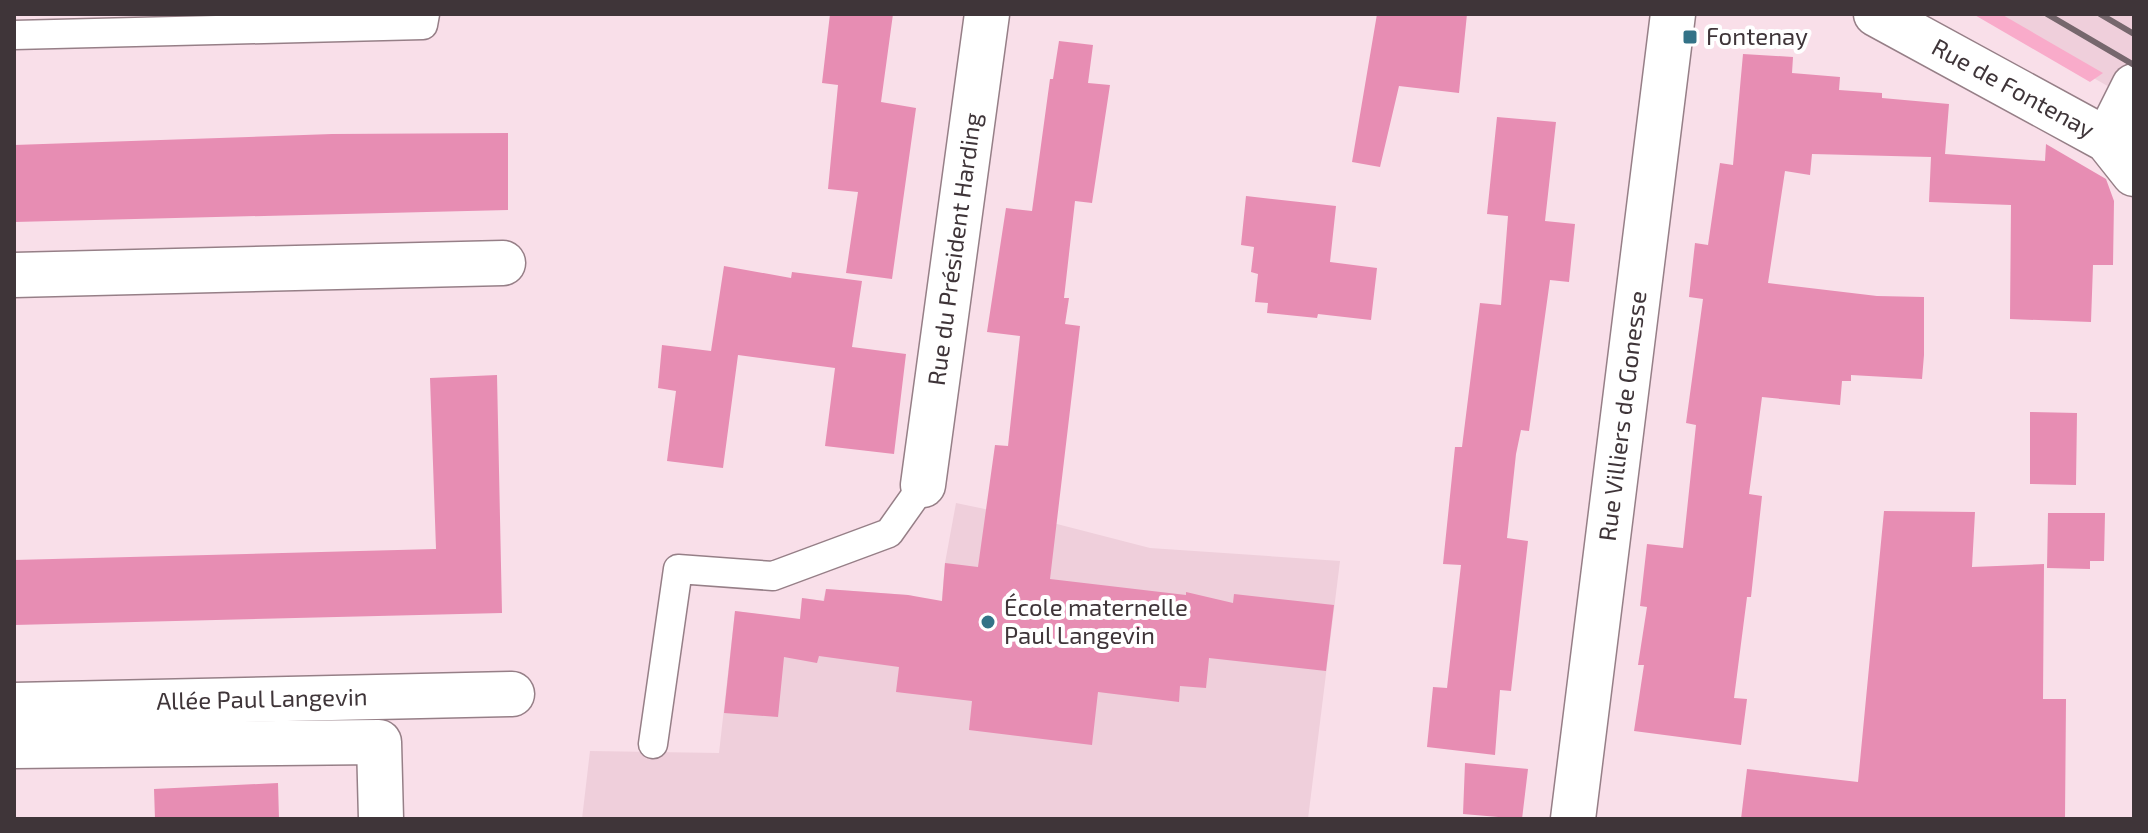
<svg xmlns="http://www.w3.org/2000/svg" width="2148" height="833" font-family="'Exo 2',sans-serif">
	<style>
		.built { fill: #efcfdb }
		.green { fill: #f9abca }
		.building { fill: #e78db3 }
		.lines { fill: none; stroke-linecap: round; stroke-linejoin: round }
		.service-casing { stroke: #967f87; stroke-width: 31 }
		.minor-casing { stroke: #967f87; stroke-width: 47 }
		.service { stroke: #fff; stroke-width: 28 }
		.minor { stroke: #fff; stroke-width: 44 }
		.rail { stroke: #76676d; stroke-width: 6 }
		.poi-dot { fill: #337287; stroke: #fff; stroke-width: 3 }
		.labels { text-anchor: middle; stroke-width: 8; stroke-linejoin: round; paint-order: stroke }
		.poi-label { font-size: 24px; fill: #3f3539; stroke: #fff; text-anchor: start }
		.street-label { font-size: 24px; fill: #3f3539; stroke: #fff }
	</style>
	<rect width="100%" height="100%" fill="#f9dfe9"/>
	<path class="built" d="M 1981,14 L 2134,14 L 2134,101 Z
		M 956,503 L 1057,524 L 1150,548 L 1340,561 L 1308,819 L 582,819 L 590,751 L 719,753 L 735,611 L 787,618 L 799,626 L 802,598 L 823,601 L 826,589 L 908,595 L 913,596 L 911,606 L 941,610 L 945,563 Z"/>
	<path class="green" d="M 1973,14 L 2001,14 L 2103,73 L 2090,82 Z"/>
	<path class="building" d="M 830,14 L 893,14 L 881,102 L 916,108 L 892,279 L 846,273 L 858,192 L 828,189 L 838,85 L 822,83 Z
		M 1377,14 L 1467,14 L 1459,93 L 1399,86 L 1380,167 L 1352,162 Z
		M 1059,41 L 1093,45 L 1088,83 L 1110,85 L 1092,203 L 1075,201 L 1064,298 L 1069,298 L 1065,324 L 1080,326 L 1050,579 L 1186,595 L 1186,592 L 1233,603 L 1234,594 L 1334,605 L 1326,671 L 1209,658 L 1206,688 L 1180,686 L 1179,702 L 1098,692 L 1092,745 L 969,730 L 972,701 L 896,692 L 899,667 L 819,656 L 817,663 L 784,657 L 778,717 L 724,713 L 735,611 L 800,619 L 802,598 L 824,601 L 826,589 L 908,595 L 942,601 L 945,563 L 978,567 L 995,445 L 1008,446 L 1020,336 L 987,332 L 1006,208 L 1032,211 L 1050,79 L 1053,79 Z
		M 1743,54 L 1793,57 L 1792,73 L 1840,77 L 1839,90 L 1882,93 L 1882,98 L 1949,104 L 1945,154 L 2045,161 L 2046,144 L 2106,179 L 2114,201 L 2113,265 L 2093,265 L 2091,322 L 2010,319 L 2011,205 L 1929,202 L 1931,157 L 1812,154 L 1810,175 L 1785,171 L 1768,283 L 1877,296 L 1924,297 L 1924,355 L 1922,379 L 1851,375 L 1851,381 L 1842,381 L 1840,405 L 1762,397 L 1749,494 L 1762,496 L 1751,597 L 1747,597 L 1734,698 L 1747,699 L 1741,745 L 1634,731 L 1644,665 L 1638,665 L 1647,607 L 1640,606 L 1647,544 L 1683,548 L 1696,425 L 1686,423 L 1703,299 L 1689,297 L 1695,243 L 1708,245 L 1720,163 L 1733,165 Z
		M 1497,117 L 1556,122 L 1545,221 L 1575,224 L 1569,282 L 1550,280 L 1529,431 L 1521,430 L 1516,454 L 1507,538 L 1528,541 L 1511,691 L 1500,690 L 1495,755 L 1427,747 L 1433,687 L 1447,688 L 1461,565 L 1443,564 L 1455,447 L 1462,447 L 1480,303 L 1501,305 L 1508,216 L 1487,214 Z
		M 508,133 L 508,210 L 14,222 L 14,145 L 332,134 Z
		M 1246,196 L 1336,206 L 1330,262 L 1377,268 L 1371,320 L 1318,314 L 1317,318 L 1267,313 L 1268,303 L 1255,302 L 1258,274 L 1251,272 L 1254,247 L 1241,245 Z
		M 724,266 L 791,278 L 792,272 L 862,281 L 852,347 L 906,354 L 894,454 L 825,446 L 835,368 L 738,355 L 723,468 L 667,461 L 676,391 L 658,388 L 662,345 L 711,351 Z
		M 497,375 L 502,613 L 14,625 L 14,560 L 436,549 L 430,378 Z
		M 2030,412 L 2077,413 L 2076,485 L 2030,484 Z
		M 1884,511 L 1975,512 L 1972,567 L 2044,564 L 2043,699 L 2066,699 L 2065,819 L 1741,819 L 1747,769 L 1858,782 Z
		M 2048,513 L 2105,513 L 2104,561 L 2090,561 L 2090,569 L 2047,568 Z
		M 1465,763 L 1528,769 L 1522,819 L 1463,814 Z
		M 278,783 L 279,819 L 155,819 L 154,789 Z"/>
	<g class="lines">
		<defs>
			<path id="service" d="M 14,35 L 423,25 L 425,14
				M 653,744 L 678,569 L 773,576 L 889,533 L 923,485"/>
			<g id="minor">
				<path id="s1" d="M 1876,14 L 2107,140 L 2134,174"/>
				<path d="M 2107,140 L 2134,86"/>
				<path d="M 14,275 L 503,263"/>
				<path id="s2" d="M 923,485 L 987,14"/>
				<path id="s3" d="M 14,705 L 512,694"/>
				<path d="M 14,746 L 379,742 L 381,819"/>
				<path id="s4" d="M 1573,819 L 1673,14"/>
			</g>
		</defs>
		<use href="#service" class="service-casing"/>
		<use href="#minor" class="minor-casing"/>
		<use href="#service" class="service"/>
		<use href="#minor" class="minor"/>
		<path class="rail" d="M 2047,14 L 2134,65
			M 2100,14 L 2134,34"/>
	</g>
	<g class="poi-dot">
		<rect x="1682" y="29" width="16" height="16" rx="4"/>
		<circle cx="988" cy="622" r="8"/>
	</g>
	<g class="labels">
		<g class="poi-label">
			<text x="1706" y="45">Fontenay</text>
			<text x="1004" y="616">École maternelle<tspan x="1004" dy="28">Paul Langevin</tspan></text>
		</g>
		<g class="street-label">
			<text dy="8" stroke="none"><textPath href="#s1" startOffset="156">Rue de Fontenay</textPath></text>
			<text dy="8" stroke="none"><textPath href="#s2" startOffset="238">Rue du Président Harding</textPath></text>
			<text dy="8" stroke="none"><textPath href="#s4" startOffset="406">Rue Villiers de Gonesse</textPath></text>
			<text dy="8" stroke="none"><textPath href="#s3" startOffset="248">Allée Paul Langevin</textPath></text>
		</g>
	</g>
	<rect width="2148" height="833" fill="none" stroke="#3f3539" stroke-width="32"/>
</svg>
